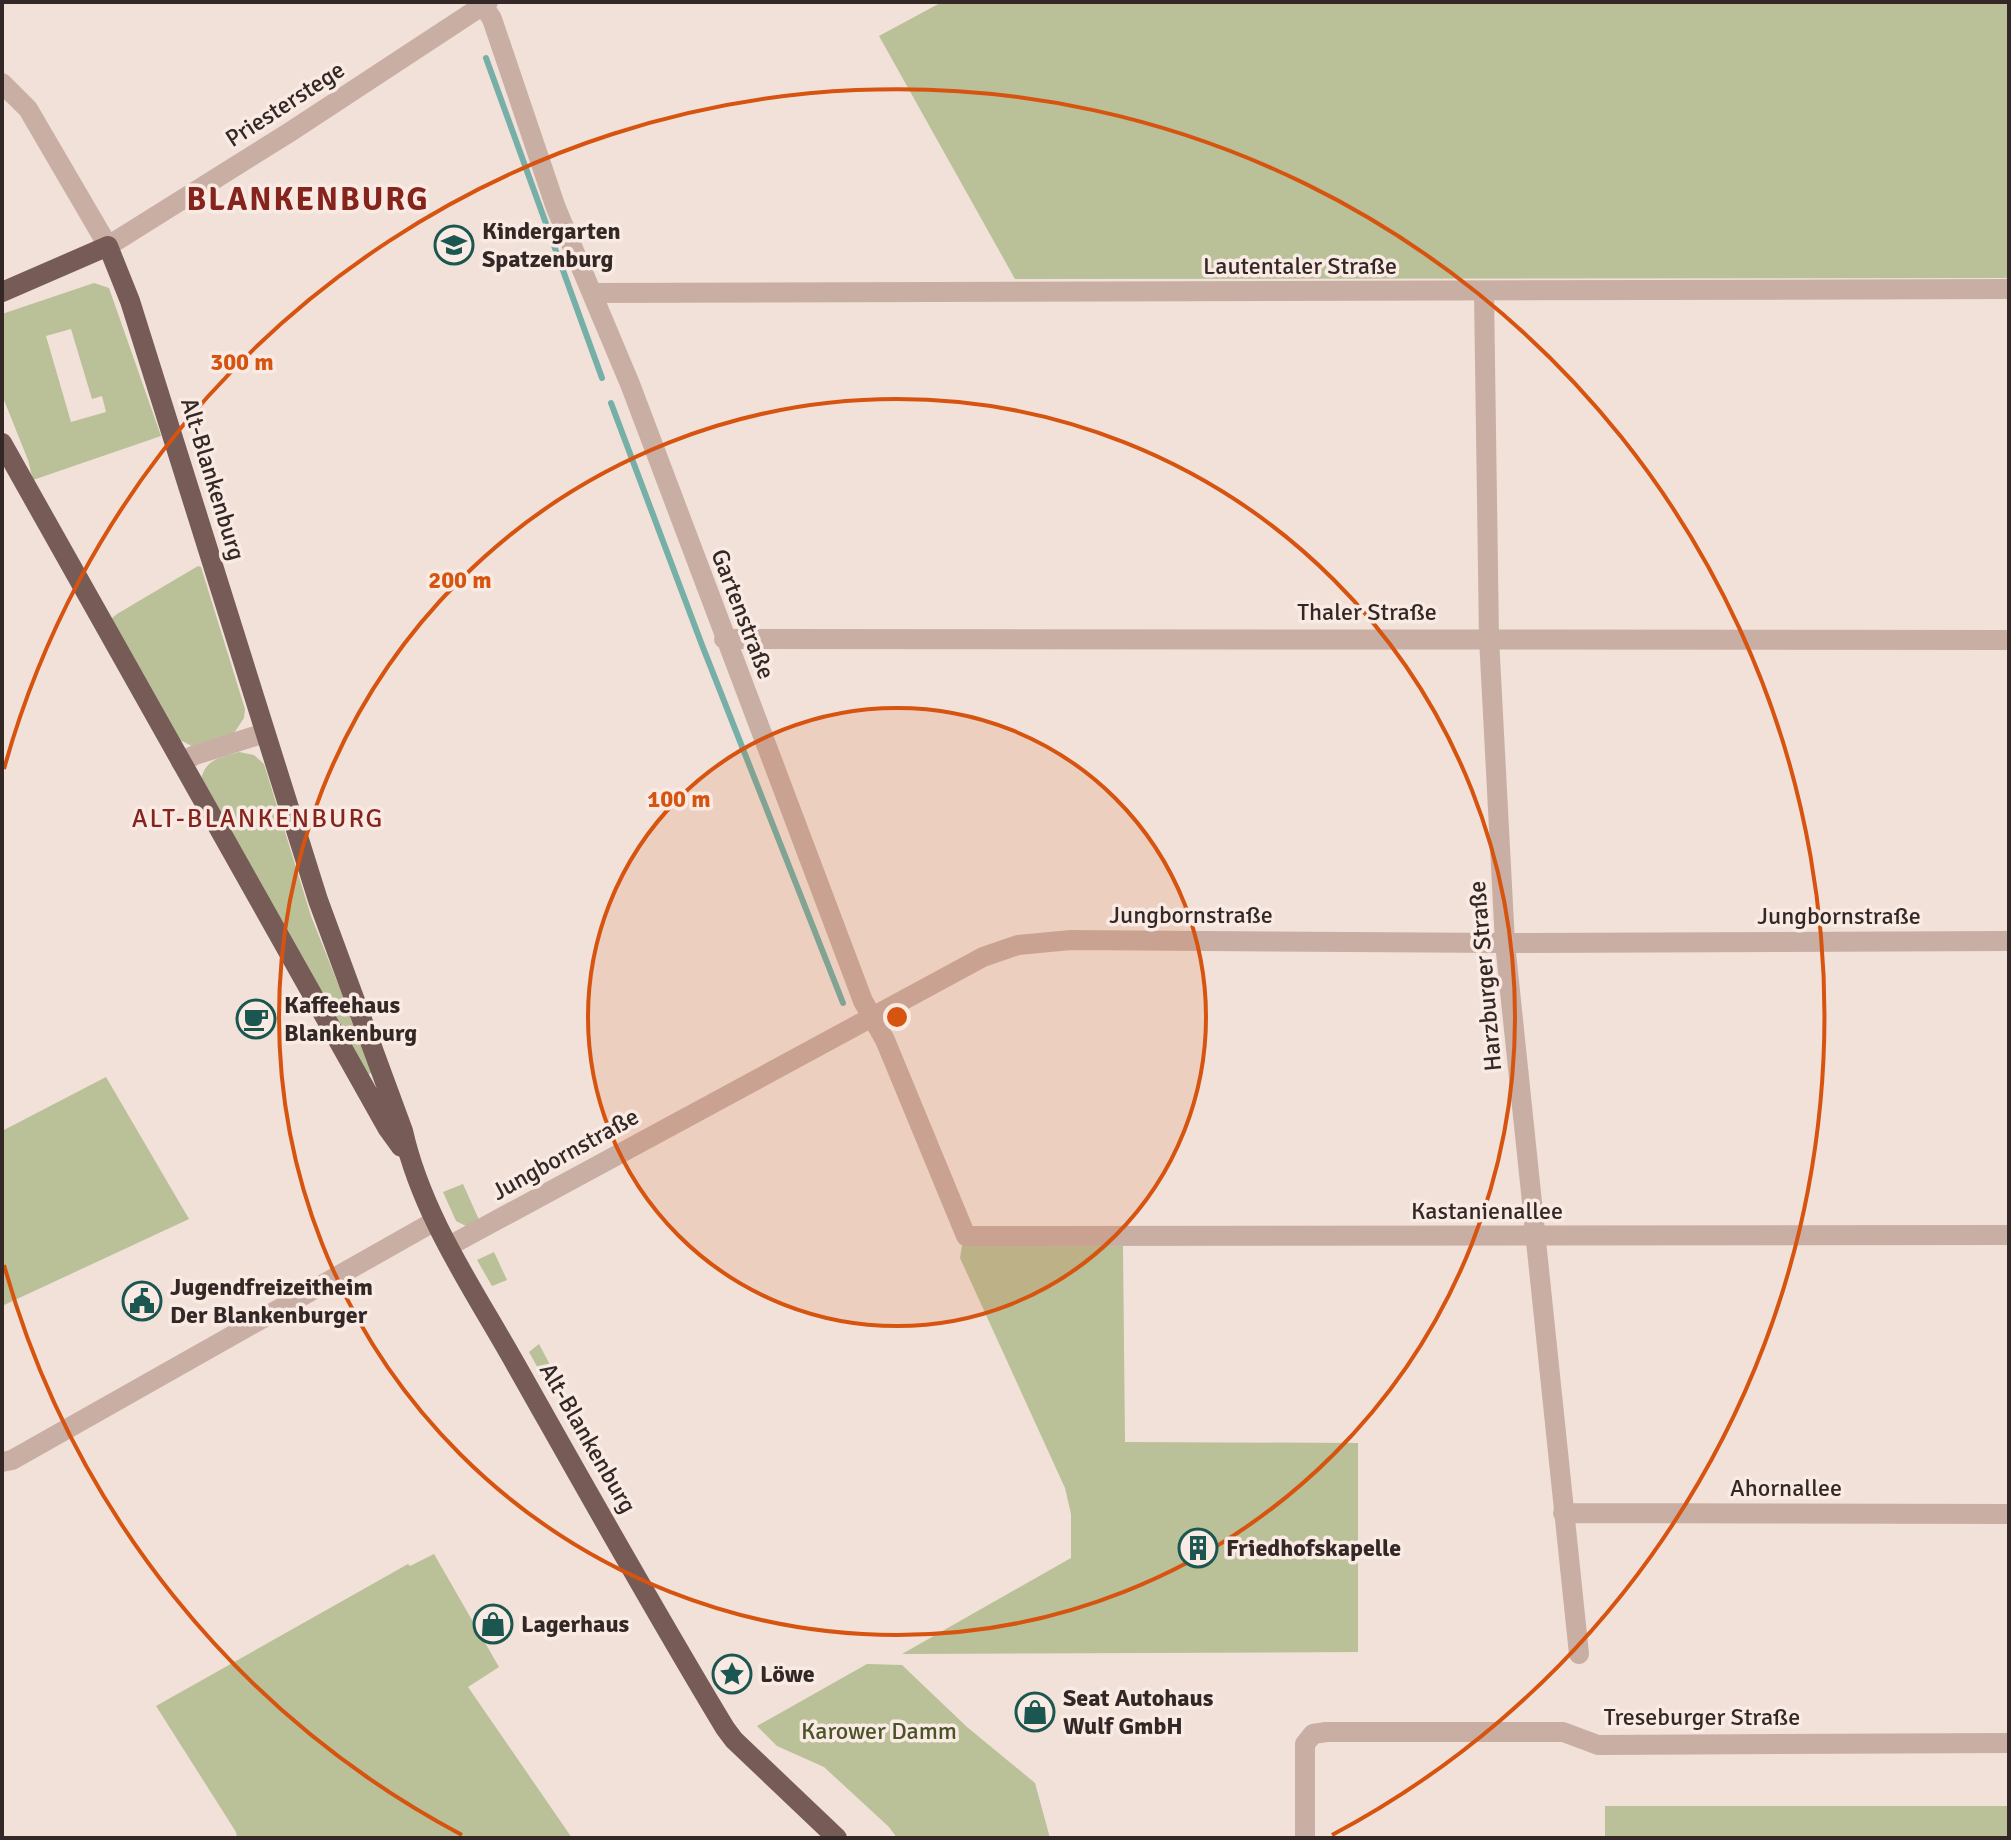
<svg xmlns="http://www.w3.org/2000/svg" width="2011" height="1840" font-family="Signika,sans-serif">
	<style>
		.green { fill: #bac098; fill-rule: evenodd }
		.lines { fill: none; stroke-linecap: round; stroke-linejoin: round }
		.stream { stroke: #76afa7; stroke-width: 6 }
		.minor { stroke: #c9aea4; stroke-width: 20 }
		.major { stroke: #775b56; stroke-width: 20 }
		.ring { fill: none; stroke: #d6540f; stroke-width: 4 }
		.labels { text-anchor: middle; stroke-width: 7; stroke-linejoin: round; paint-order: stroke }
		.street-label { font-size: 24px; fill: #342826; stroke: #f9ebe4 }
		.poi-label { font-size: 24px; font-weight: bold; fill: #342826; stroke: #f9ebe4; text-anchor: start }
		.park-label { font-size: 24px; fill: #4b5329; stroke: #f9ebe4 }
		.neighbourhood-label { font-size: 26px; letter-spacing: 2px; fill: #85231d; stroke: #f9ebe4 }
		.district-label { font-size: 32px; font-weight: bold; letter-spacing: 2px; fill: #85231d; stroke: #f9ebe4 }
		.centre { fill: #d6540f; stroke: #f9ebe4; stroke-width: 4 }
		.ring-label { font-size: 24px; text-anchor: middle; font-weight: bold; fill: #d6540f; stroke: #f9ebe4; stroke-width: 7; stroke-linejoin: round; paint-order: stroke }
	</style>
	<rect width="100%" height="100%" fill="#f1e1d8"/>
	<path class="green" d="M 942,2 L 2009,2 L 2009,278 L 1015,279 L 879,36 Z
		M 94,283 L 109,288 L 161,436 L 33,480 L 28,460 L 2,395 L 2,314 ZM 71,329 L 92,399 L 102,396 L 106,412 L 71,422 L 46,336 Z
		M 198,566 L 201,567 L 245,709 L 244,718 L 234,733 L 192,746 L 178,739 L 111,623 L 112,618 L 117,614 Z
		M 239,752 L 254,755 L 264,764 L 311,916 L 373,1072 L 367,1075 L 201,780 C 205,759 221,757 239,752 Z
		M 106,1077 L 189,1219 L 2,1306 L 2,1131 Z
		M 463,1184 L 480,1222 L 466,1226 L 456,1221 L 443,1192 Z
		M 962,1245 L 1123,1246 L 1125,1442 L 1358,1443 L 1358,1652 L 902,1654 L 1071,1558 L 1071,1514 L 1065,1488 L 960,1258 Z
		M 494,1252 L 507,1280 L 492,1286 L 477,1260 Z
		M 539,1344 L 559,1382 L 548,1386 L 529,1352 Z
		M 434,1554 L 499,1667 L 468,1687 L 572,1838 L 237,1838 L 236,1832 L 156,1706 L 408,1564 L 410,1566 Z
		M 867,1664 L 902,1665 L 967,1727 L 1035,1783 L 1050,1838 L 897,1838 L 889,1827 L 824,1767 L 777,1746 L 757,1726 Z
		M 1605,1806 L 2009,1806 L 2009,1838 L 1605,1838 Z"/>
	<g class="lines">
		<path class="stream" d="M 486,58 L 602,378
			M 611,403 L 702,645 L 843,1003"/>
		<path class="minor" d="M 483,5 L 492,19 L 556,208 L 630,384 L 863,1001 L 885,1040 L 966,1236 L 2009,1235
			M 2,83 L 28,109 L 108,246 L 290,132 L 488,2
			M 1484,292 L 1489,638 L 1505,943 L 1579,1654
			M 592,293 L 2009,289
			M 724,639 L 2009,640
			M 181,762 L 195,755 L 265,733
			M 449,1246 L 983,957 L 1018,945 L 1071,940 L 1505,943 L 2009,941
			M 2,1462 L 12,1460 L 435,1221
			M 1563,1513 L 2009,1514
			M 1305,1838 L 1305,1744 L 1313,1734 L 1326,1732 L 1563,1732 L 1598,1745 L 2009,1743"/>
		<path class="major" d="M 2,292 L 108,246 L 130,301 L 318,900 L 403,1131 C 422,1216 474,1290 516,1365 C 585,1487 653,1609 725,1728 L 734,1740 L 837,1838
			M 2,443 L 388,1129 L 401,1147"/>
	</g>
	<circle cx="897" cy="1017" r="309" fill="#d6540f" fill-opacity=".12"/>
	<g class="ring">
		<circle cx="897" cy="1017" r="309"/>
		<circle cx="897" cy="1017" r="618"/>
		<path d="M462 1835A927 927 0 0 1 4 1265M4 769A927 927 0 1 1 1332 1835"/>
	</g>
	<defs>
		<symbol id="school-ring" viewBox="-11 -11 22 22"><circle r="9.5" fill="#f9ebe4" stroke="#1b5650" stroke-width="1.5"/><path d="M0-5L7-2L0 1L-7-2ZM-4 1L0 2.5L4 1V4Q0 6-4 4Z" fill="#1b5650"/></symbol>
		<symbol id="cafe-ring" viewBox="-11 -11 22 22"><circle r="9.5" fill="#f9ebe4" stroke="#1b5650" stroke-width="1.5"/><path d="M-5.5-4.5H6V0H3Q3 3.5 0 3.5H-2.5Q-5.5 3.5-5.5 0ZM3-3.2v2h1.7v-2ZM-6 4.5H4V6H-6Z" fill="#1b5650"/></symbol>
		<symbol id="civic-ring" viewBox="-11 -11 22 22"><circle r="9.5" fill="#f9ebe4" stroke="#1b5650" stroke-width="1.5"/><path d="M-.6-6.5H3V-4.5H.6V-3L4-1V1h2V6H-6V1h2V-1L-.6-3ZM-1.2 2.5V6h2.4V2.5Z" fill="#1b5650"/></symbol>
		<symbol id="building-ring" viewBox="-11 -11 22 22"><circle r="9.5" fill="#f9ebe4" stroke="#1b5650" stroke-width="1.5"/><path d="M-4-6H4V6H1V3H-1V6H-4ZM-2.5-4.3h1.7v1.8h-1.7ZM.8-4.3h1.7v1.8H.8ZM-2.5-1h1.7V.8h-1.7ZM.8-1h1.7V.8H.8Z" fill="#1b5650"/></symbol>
		<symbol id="shop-ring" viewBox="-11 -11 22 22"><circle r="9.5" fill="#f9ebe4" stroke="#1b5650" stroke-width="1.5"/><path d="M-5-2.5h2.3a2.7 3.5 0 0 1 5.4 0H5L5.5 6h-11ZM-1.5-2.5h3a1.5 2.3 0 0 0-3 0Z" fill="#1b5650"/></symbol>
		<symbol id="sight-ring" viewBox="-11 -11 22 22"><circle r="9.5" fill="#f9ebe4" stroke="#1b5650" stroke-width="1.5"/><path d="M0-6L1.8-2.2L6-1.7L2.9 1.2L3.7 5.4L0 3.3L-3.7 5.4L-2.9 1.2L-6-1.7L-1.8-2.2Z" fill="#1b5650"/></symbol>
	</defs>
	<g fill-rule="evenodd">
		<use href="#school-ring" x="432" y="223" width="44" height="44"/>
		<use href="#cafe-ring" x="234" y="997" width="44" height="44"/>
		<use href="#civic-ring" x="120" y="1279" width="44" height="44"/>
		<use href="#building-ring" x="1176" y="1526" width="44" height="44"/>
		<use href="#shop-ring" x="471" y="1602" width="44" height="44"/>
		<use href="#sight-ring" x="710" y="1652" width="44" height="44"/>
		<use href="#shop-ring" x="1013" y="1690" width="44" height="44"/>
	</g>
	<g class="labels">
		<g class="street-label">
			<text transform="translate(285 104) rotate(-33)" y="8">Priesterstege</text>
			<text x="1300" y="274">Lautentaler Straße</text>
			<text transform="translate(213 479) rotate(73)" y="8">Alt-Blankenburg</text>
			<text x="1367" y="620">Thaler Straße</text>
			<text transform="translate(743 614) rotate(69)" y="8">Gartenstraße</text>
			<text x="1191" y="923">Jungbornstraße</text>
			<text x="1839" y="924">Jungbornstraße</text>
			<text transform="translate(1485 976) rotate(-95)" y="8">Harzburger Straße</text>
			<text transform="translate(565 1154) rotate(-29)" y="8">Jungbornstraße</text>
			<text x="1487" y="1219">Kastanienallee</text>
			<text transform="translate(588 1438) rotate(60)" y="8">Alt-Blankenburg</text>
			<text x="1786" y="1496">Ahornallee</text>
			<text x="1702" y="1725">Treseburger Straße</text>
		</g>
		<g class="poi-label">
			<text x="482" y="239">Kindergarten<tspan x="482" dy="28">Spatzenburg</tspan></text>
			<text x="284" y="1013">Kaffeehaus<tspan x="284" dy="28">Blankenburg</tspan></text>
			<text x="170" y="1295">Jugendfreizeitheim<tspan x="170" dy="28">Der Blankenburger</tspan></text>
			<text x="1226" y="1556">Friedhofskapelle</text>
			<text x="521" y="1632">Lagerhaus</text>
			<text x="760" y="1682">Löwe</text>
			<text x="1063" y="1706">Seat Autohaus<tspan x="1063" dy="28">Wulf GmbH</tspan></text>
		</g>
		<g class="park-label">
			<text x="879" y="1739">Karower Damm</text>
		</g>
		<g class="neighbourhood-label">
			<text x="258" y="827">ALT-BLANKENBURG</text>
		</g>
		<g class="district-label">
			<text x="308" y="210">BLANKENBURG</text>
		</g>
	</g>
	<circle cx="897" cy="1017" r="12" class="centre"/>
	<g class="ring-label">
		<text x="242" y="370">300 m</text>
		<text x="460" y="588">200 m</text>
		<text x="679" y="807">100 m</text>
	</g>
	<rect width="2011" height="1840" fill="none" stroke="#342826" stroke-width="8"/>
</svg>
